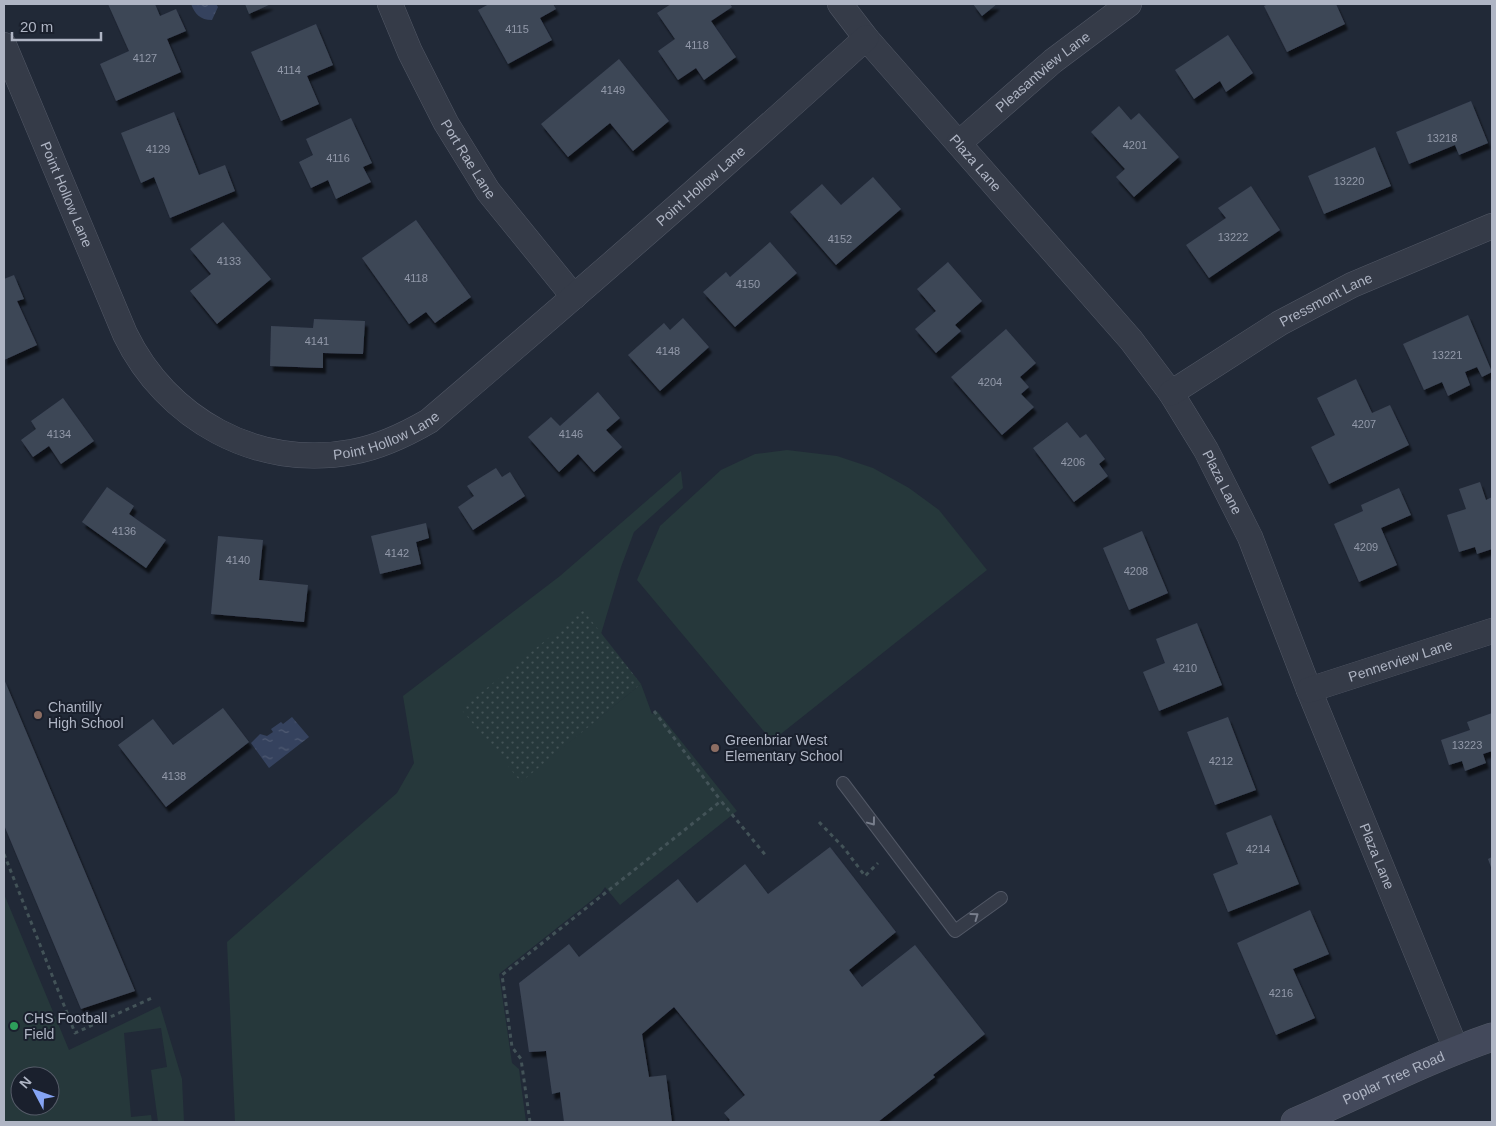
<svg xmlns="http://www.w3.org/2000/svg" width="1496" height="1126" font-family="Helvetica,sans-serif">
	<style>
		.grass { fill: #26383b; fill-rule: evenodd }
		.park { fill: url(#park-dots) }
		.water { fill: url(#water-ripples) }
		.building { fill: #3d4657; filter: url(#shadow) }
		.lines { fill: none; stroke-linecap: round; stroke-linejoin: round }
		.lane-casing { stroke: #525866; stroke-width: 14 }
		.street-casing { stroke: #525866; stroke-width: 26 }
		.secondary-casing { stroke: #525866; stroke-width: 29 }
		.path { stroke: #435358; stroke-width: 3; stroke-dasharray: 4 4; stroke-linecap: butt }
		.lane { stroke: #353b48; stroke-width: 12 }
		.street { stroke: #353b48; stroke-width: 25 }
		.secondary { stroke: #43495b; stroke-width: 28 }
		.oneway { stroke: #787e8c }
		.education-dot { fill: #8d6e63; stroke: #1a202d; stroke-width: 2 }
		.leisure-dot { fill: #2e9e5b; stroke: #1a202d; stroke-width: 2 }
		.labels { text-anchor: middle; stroke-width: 4; stroke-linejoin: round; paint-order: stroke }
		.number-label { font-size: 11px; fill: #9299a9 }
		.street-label { font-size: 14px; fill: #afb5c4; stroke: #1a202d }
		.poi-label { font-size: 14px; fill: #afb5c4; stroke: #1a202d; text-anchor: start }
	</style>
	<defs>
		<pattern id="park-dots" width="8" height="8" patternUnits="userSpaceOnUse" patternTransform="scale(1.25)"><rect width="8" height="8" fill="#26383b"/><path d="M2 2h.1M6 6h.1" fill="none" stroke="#435356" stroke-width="1.8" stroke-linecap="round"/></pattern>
		<pattern id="water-ripples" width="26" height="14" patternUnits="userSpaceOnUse" patternTransform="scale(1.25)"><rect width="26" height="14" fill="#35425e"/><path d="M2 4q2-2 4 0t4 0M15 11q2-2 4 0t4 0" fill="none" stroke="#505b73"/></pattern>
		<filter id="shadow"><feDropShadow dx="3" dy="5.5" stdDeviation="1" flood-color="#0009"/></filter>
	</defs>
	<rect width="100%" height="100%" fill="#212937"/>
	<path class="grass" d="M 787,450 L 837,456 L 873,468 L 909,488 L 939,510 L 987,570 L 772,741 L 637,580 L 660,526 L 721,470 L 755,454 Z
		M 681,471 L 683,488 L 634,532 L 621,567 L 601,634 L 582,610 L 521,781 L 641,684 L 652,714 L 657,711 L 737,811 L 620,905 L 605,887 L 601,893 L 499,974 L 512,1063 L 519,1069 L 526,1122 L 235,1122 L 227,942 L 397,793 L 414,763 L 403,696 L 560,576 Z
		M 4,894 L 69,1050 L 160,1006 L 182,1079 L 184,1122 L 158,1122 L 151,1070 L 167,1067 L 161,1028 L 124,1033 L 131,1117 L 151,1115 L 152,1122 L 4,1122 ZM 20,1076 L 50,1076 L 50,1106 L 20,1106 Z"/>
	<path class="park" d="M 583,610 L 641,684 L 521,782 L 461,709 Z"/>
	<path class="water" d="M 191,4 L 216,4 L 218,7 L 212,20 C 200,20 195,14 191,4 Z
		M 292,717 L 309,737 L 269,768 L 251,743 L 260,734 L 267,736 L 273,732 L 271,729 L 281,722 L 283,724 Z"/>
	<path class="building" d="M 108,4 L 155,4 L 160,16 L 176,9 L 186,31 L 167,39 L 181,72 L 116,101 L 100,64 L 129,51 Z
		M 245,4 L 271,4 L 249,14 Z
		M 489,4 L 553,4 L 556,9 L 540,18 L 552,40 L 508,64 L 478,10 Z
		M 671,4 L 730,4 L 732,7 L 711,21 L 736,57 L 704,80 L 696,68 L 678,80 L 658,51 L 675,39 L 657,13 Z
		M 973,4 L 997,4 L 982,16 Z
		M 1268,4 L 1336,4 L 1345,24 L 1287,52 L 1264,6 Z
		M 316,24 L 333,65 L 307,76 L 319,104 L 281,121 L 251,52 Z
		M 1228,35 L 1253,73 L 1226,92 L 1220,81 L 1194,99 L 1175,70 Z
		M 619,59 L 669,121 L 633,151 L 610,123 L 568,157 L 541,124 Z
		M 1471,101 L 1488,143 L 1459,155 L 1455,145 L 1409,164 L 1396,132 Z
		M 1119,106 L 1131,120 L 1139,113 L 1179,157 L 1134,197 L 1116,177 L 1125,169 L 1091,132 Z
		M 174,112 L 199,175 L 225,165 L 235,191 L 170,218 L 154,177 L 141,183 L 121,133 Z
		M 351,118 L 372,163 L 363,167 L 371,182 L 336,199 L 328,180 L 311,188 L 299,162 L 313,155 L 306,139 Z
		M 1375,147 L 1391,186 L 1324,214 L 1308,176 Z
		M 873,177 L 901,209 L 836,265 L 790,212 L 822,184 L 841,205 Z
		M 1251,186 L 1280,230 L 1209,278 L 1186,245 L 1226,218 L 1218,208 Z
		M 416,220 L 471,297 L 435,323 L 426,312 L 409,324 L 362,258 Z
		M 223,222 L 271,279 L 217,324 L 190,291 L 211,274 L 190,249 Z
		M 770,242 L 797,273 L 735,327 L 703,292 L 726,272 L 730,277 Z
		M 948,262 L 982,301 L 955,325 L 961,331 L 936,353 L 915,329 L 936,311 L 917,289 Z
		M 14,275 L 24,299 L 17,301 L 37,345 L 4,360 L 4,279 Z
		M 1468,315 L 1492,372 L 1482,377 L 1477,367 L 1465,372 L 1470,385 L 1448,396 L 1442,382 L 1424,390 L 1403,344 Z
		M 683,318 L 709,347 L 660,391 L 628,355 L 664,323 L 670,330 Z
		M 314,319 L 365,321 L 363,354 L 323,353 L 323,368 L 270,366 L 271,326 L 313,328 Z
		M 1006,329 L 1036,363 L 1020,377 L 1029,387 L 1021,394 L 1034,407 L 1002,435 L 951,377 Z
		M 1356,379 L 1372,413 L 1390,405 L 1409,445 L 1329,484 L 1311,447 L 1335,435 L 1317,398 Z
		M 598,392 L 620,418 L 606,430 L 622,447 L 594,472 L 578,454 L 559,472 L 528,437 L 551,417 L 560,426 Z
		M 63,398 L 94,441 L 61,464 L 49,446 L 33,457 L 21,440 L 36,429 L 31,421 Z
		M 1067,422 L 1080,438 L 1086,434 L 1105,459 L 1099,464 L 1108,476 L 1074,502 L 1033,448 Z
		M 496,468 L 502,477 L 510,472 L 525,496 L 473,530 L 458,507 L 474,496 L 467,486 Z
		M 1480,482 L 1486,500 L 1492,497 L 1492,549 L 1477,554 L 1475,547 L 1459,552 L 1447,515 L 1466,509 L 1459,489 Z
		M 107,487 L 134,506 L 129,514 L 166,540 L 146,568 L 82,522 Z
		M 1399,488 L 1411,515 L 1381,528 L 1397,565 L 1359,582 L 1334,524 L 1363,511 L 1361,505 Z
		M 426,523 L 429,538 L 416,542 L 421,564 L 380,574 L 371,536 Z
		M 1142,531 L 1168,593 L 1129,610 L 1103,548 Z
		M 218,536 L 263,540 L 259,580 L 308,585 L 304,622 L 211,614 Z
		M 1197,623 L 1222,685 L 1159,711 L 1143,672 L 1165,663 L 1156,639 Z
		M 4,679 L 135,991 L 81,1009 L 4,825 Z
		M 223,708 L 249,742 L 166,807 L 118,745 L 153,719 L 173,745 Z
		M 1492,713 L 1492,751 L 1483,754 L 1486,763 L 1465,771 L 1462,761 L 1449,765 L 1441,740 L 1470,730 L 1467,722 Z
		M 1228,717 L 1256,790 L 1215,805 L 1187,732 Z
		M 1271,815 L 1299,884 L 1228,912 L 1213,874 L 1238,864 L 1226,833 Z
		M 830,847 L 896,932 L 849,970 L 862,987 L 915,945 L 985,1034 L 933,1075 L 935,1077 L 878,1122 L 728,1122 L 730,1120 L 724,1113 L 745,1095 L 674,1007 L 642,1034 L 649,1077 L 666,1075 L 672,1122 L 564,1122 L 560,1092 L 552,1094 L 546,1051 L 529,1052 L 519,983 L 569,944 L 579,957 L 678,879 L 697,903 L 745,864 L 768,894 Z
		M 1492,857 L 1492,870 L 1488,859 Z
		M 1310,910 L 1329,954 L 1293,969 L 1315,1018 L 1276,1035 L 1237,943 Z"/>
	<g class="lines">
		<defs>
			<path id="lane" d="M 843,783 L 955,931 L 1001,898"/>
			<g id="street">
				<path id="s1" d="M 390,4 L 410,52 L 446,123 L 488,191 L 574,297"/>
				<path id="s2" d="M 840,4 L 866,38 L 1131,340 L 1171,393 L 1206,450 L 1250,537 L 1309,690 L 1456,1049"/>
				<path id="s3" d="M 4,45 L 125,334 C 166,419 257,470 352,452 C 380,447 405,435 429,421 C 577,295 723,168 866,38"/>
				<path id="s4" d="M 959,143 L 1053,61 L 1129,4"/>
				<path id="s5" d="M 1171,393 L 1280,323 L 1352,285 L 1492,226"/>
				<path id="s6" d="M 1309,690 L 1492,631"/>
			</g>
			<g id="secondary">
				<path id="s7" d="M 1295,1122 C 1361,1094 1425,1060 1492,1037"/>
			</g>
		</defs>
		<use href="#lane" class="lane-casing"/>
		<use href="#street" class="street-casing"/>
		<use href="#secondary" class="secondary-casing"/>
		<path class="path" d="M 654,711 L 721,801
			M 819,822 L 844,848 L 865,876 L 878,863
			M 4,854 L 75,1033 L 152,998
			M 530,1122 L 521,1059 L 512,1047 L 502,975 L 721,801 L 767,857"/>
		<use href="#lane" class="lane"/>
		<use href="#street" class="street"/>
		<use href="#secondary" class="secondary"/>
	</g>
	<defs><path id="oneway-chevron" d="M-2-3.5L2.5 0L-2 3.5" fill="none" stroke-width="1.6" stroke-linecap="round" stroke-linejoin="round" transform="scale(1.25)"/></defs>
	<g class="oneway">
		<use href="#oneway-chevron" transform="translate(872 822) rotate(53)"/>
		<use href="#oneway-chevron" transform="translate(975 916) rotate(-36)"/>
	</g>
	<g class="education-dot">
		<circle cx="38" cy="715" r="5"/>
		<circle cx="715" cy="748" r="5"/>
	</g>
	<circle class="leisure-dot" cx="14" cy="1026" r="5"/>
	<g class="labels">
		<g class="number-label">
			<text x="517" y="33">4115</text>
			<text x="697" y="49">4118</text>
			<text x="145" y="62">4127</text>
			<text x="289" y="74">4114</text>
			<text x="613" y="94">4149</text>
			<text x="1442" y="142">13218</text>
			<text x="1135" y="149">4201</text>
			<text x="158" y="153">4129</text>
			<text x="338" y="162">4116</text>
			<text x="1349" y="185">13220</text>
			<text x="1233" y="241">13222</text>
			<text x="840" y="243">4152</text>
			<text x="229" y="265">4133</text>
			<text x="416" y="282">4118</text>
			<text x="748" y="288">4150</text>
			<text x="317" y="345">4141</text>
			<text x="668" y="355">4148</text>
			<text x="1447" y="359">13221</text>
			<text x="990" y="386">4204</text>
			<text x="1364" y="428">4207</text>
			<text x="59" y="438">4134</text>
			<text x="571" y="438">4146</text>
			<text x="1073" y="466">4206</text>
			<text x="124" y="535">4136</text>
			<text x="1366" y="551">4209</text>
			<text x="397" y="557">4142</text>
			<text x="238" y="564">4140</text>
			<text x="1136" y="575">4208</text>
			<text x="1185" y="672">4210</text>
			<text x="1467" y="749">13223</text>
			<text x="1221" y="765">4212</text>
			<text x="174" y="780">4138</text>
			<text x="1258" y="853">4214</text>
			<text x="1281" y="997">4216</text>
		</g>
		<g class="street-label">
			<text dy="5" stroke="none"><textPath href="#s4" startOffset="110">Pleasantview Lane</textPath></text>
			<text dy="5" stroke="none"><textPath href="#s1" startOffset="174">Port Rae Lane</textPath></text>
			<text dy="5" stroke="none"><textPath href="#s2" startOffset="209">Plaza Lane</textPath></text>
			<text dy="5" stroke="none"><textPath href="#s3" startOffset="1031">Point Hollow Lane</textPath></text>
			<text dy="5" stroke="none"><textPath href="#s3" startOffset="162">Point Hollow Lane</textPath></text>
			<text dy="5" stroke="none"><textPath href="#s5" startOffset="181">Pressmont Lane</textPath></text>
			<text dy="5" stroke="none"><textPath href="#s3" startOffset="626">Point Hollow Lane</textPath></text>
			<text dy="5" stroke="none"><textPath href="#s2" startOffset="614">Plaza Lane</textPath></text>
			<text dy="5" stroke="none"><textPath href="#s6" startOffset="96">Pennerview Lane</textPath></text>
			<text dy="5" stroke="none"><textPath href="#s2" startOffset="1019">Plaza Lane</textPath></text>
			<text dy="5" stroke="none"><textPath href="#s7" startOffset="108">Poplar Tree Road</textPath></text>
		</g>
		<g class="poi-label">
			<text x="48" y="712">Chantilly<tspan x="48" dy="16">High School</tspan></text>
			<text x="725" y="745">Greenbriar West<tspan x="725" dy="16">Elementary School</tspan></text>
			<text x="24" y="1023">CHS Football<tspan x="24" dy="16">Field</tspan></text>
		</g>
	</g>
	<rect width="1496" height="1126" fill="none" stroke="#afb5c4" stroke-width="10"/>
	<g transform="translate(35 1091) rotate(311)"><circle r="24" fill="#1a202d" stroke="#565c69"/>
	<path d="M0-4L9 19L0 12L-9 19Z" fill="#85a4f4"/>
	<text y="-8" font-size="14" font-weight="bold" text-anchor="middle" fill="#afb5c4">N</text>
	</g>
	<path d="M12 32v8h89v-8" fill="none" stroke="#afb5c4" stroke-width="2.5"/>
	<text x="20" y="32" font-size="15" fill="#afb5c4" stroke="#1a202d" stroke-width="4" paint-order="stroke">20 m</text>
</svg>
